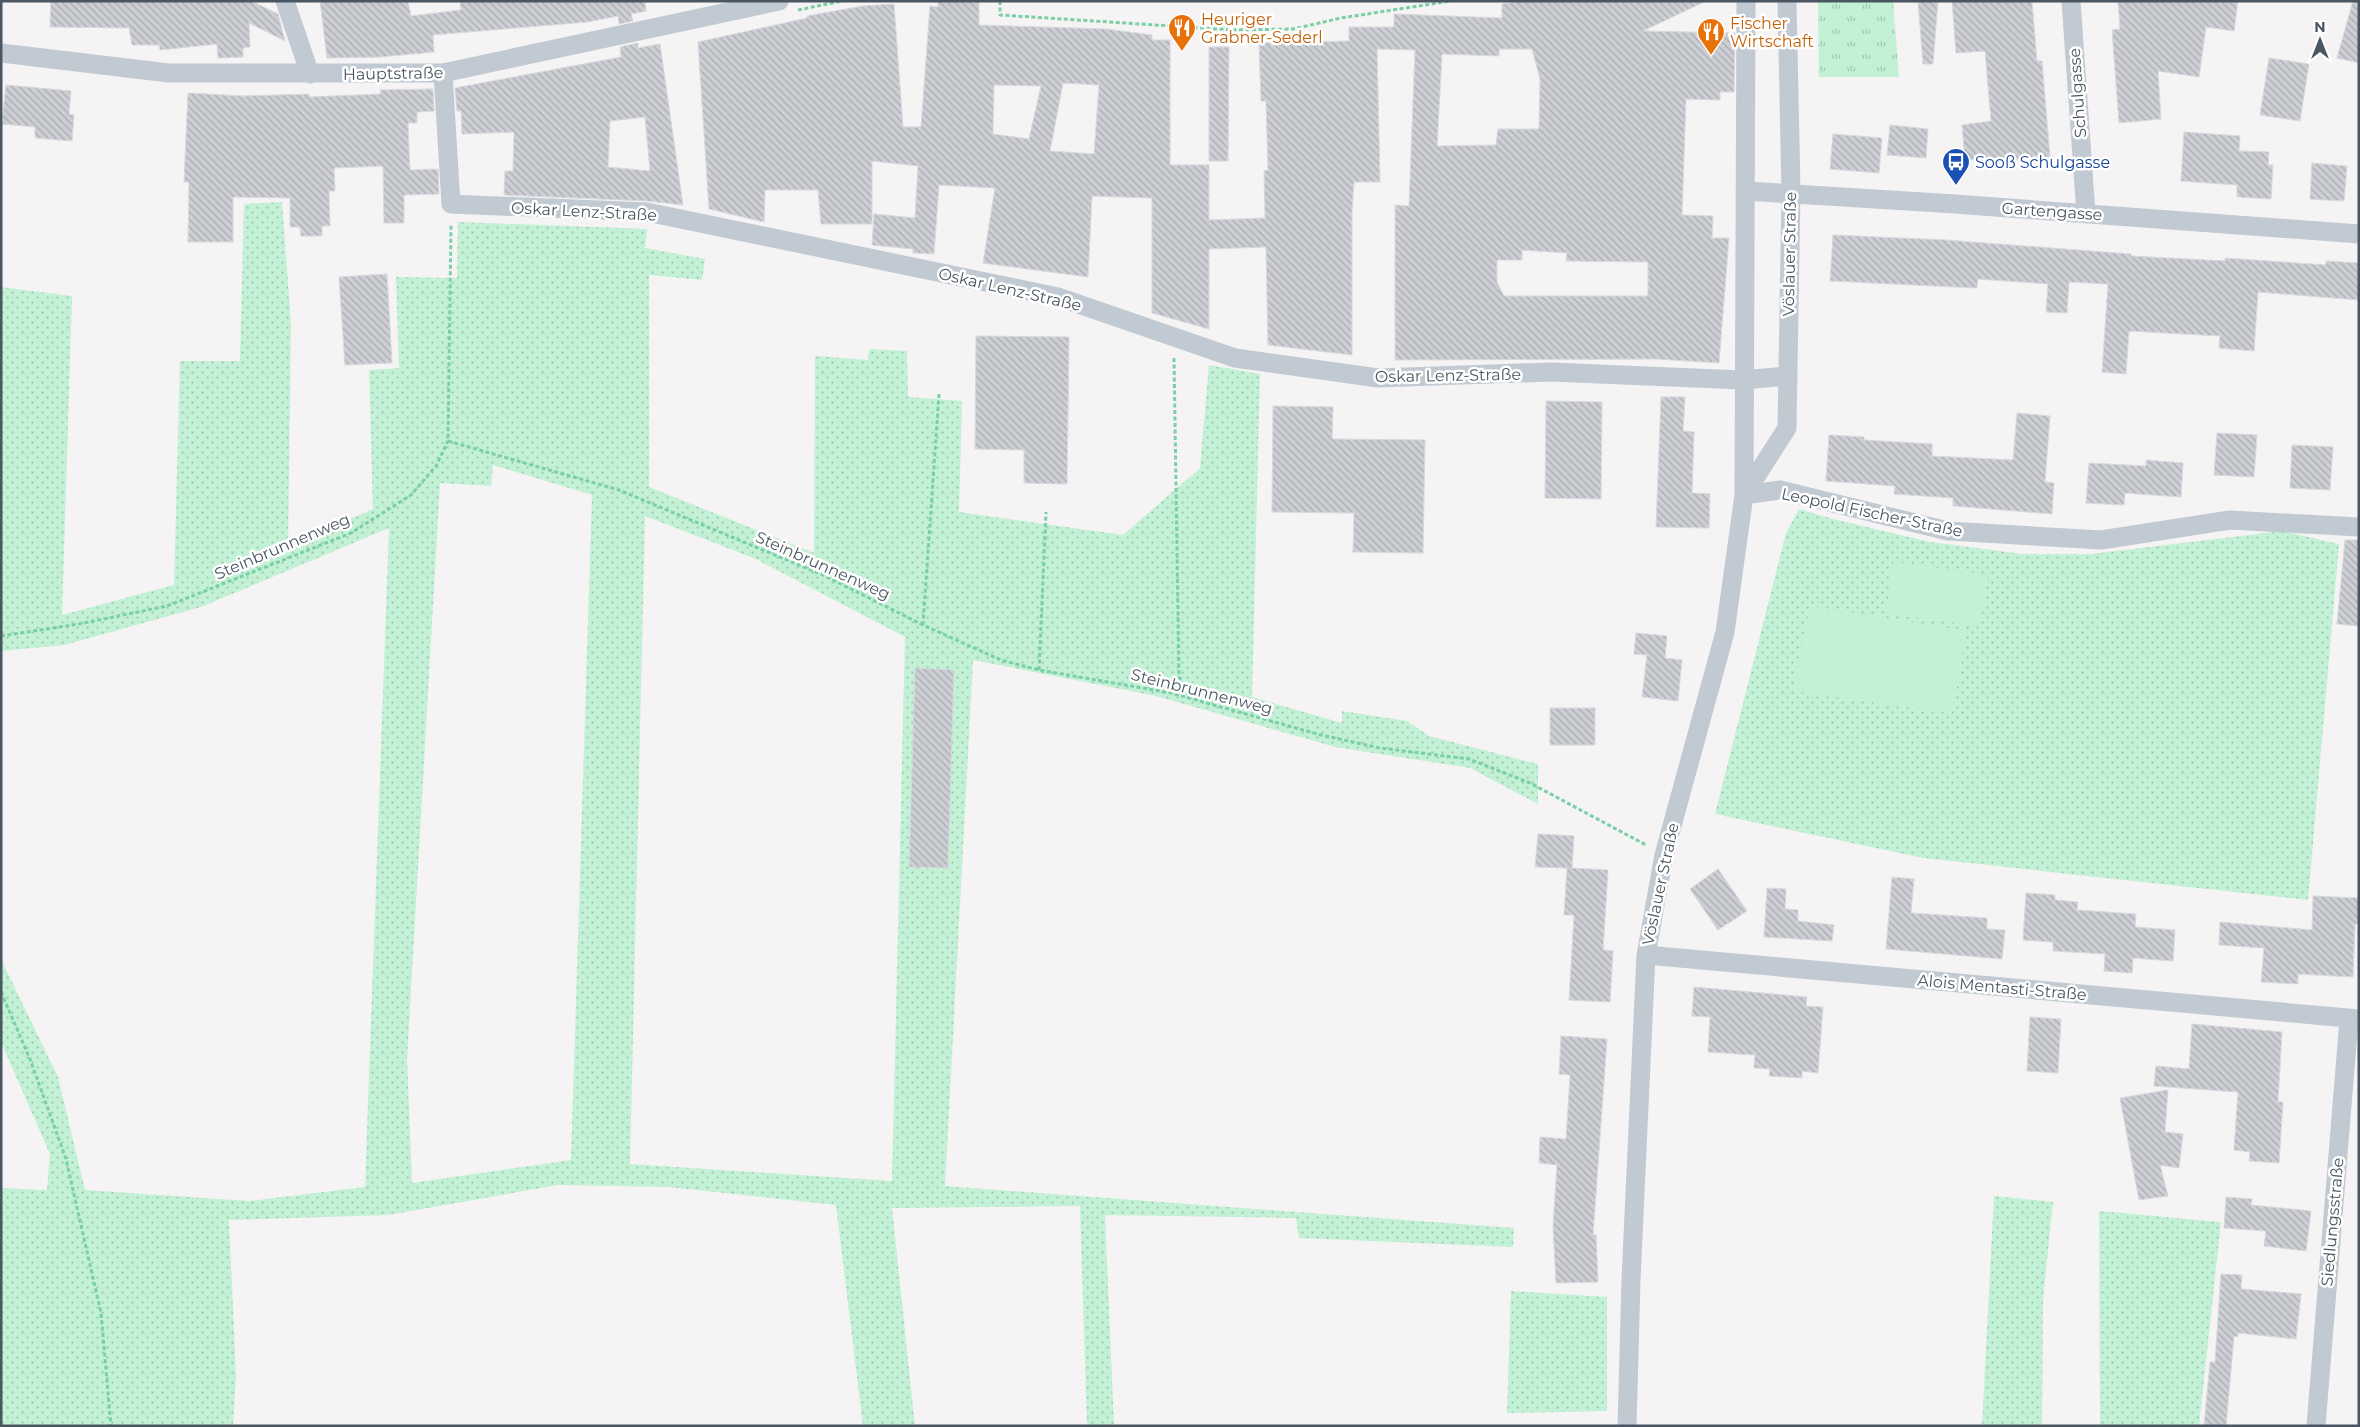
<svg xmlns="http://www.w3.org/2000/svg" width="2360" height="1427" font-family="Montserrat,sans-serif">
	<style>
		.grass { fill: url(#grass-dots); fill-rule: evenodd }
		.park { fill: url(#park-tufts) }
		.garden { fill: #c3f1d5 }
		.building { fill: url(#building-back-hatch); stroke: #d7d9de; fill-rule: evenodd }
		.lines { fill: none; stroke-linecap: round; stroke-linejoin: round }
		.path { stroke: #7ad0a6; stroke-width: 3; stroke-dasharray: 4 2.5; stroke-linecap: butt }
		.minor { stroke: #c1cad2; stroke-width: 19 }
		.labels { text-anchor: middle; stroke-width: 5; stroke-linejoin: round; paint-order: stroke }
		.food-label { font-size: 16px; fill: #c56008; stroke: #fff; text-anchor: start }
		.street-label { font-size: 16px; fill: #4a5661; stroke: #fff }
		.transit-label { font-size: 16px; fill: #164399; stroke: #fff; text-anchor: start }
	</style>
	<defs>
		<pattern id="grass-dots" width="8" height="8" patternUnits="userSpaceOnUse" patternTransform="scale(1.25)"><rect width="8" height="8" fill="#c3f1d5"/><path d="M2 2h.1M6 6h.1" fill="none" stroke="#a0c6b0" stroke-width="1.8" stroke-linecap="round"/></pattern>
		<pattern id="park-tufts" width="24" height="20" patternUnits="userSpaceOnUse" patternTransform="scale(1.25)"><rect width="24" height="20" fill="#c3f1d5"/><path d="M3 7l-1-3M5 7V3M7 7l1-3M15 17l-1-3M17 17v-4M19 17l1-3" fill="none" stroke="#a0c6b0"/></pattern>
		<pattern id="building-back-hatch" width="6" height="6" patternUnits="userSpaceOnUse" patternTransform="scale(1.25)"><rect width="6" height="6" fill="#cdcfd5"/><path d="M-1 5l2 2M0 0l6 6M5-1l2 2" fill="none" stroke="#a8abb0"/></pattern>
	</defs>
	<rect width="100%" height="100%" fill="#f5f3f3"/>
	<path class="grass" d="M 282,202 L 291,324 L 288,546 L 373,509 L 369,370 L 399,368 L 396,277 L 457,278 L 458,222 L 647,229 L 645,248 L 705,259 L 702,280 L 649,275 L 649,487 L 814,553 L 815,356 L 868,360 L 869,349 L 907,351 L 908,397 L 962,401 L 959,512 L 1123,535 L 1200,468 L 1209,365 L 1260,374 L 1252,697 L 1342,723 L 1342,711 L 1407,721 L 1429,736 L 1538,764 L 1538,804 L 1470,768 L 1335,747 L 1156,696 L 973,660 L 945,1186 L 1514,1228 L 1513,1247 L 1299,1238 L 1296,1218 L 1105,1215 L 1114,1426 L 1087,1426 L 1080,1206 L 892,1208 L 915,1426 L 863,1426 L 836,1205 L 668,1187 L 558,1185 L 388,1215 L 229,1220 L 236,1376 L 233,1426 L 1,1426 L 1,1188 L 47,1190 L 50,1154 L 1,1042 L 1,959 L 58,1077 L 85,1190 L 249,1201 L 365,1187 L 389,528 L 201,607 L 64,645 L 1,651 L 1,287 L 72,296 L 62,615 L 174,585 L 180,361 L 240,361 L 244,204 ZM 493,465 L 592,495 L 571,1160 L 412,1183 L 407,1059 L 440,483 L 491,486 ZM 645,516 L 756,559 L 905,637 L 892,1181 L 630,1164 Z
		M 1799,509 L 1833,519 L 1930,542 L 2023,554 L 2091,554 L 2282,531 L 2339,544 L 2308,900 L 1923,858 L 1715,814 L 1786,533 Z
		M 1994,1196 L 2053,1202 L 2043,1299 L 2042,1426 L 1982,1426 Z
		M 2099,1211 L 2221,1222 L 2199,1426 L 2100,1426 Z
		M 1511,1291 L 1607,1297 L 1607,1411 L 1507,1413 Z"/>
	<path class="park" d="M 1818,1 L 1893,1 L 1899,77 L 1819,77 Z"/>
	<path class="garden" d="M 1893,561 L 1988,575 L 1980,626 L 1886,614 Z
		M 1810,606 L 1967,631 L 1952,713 L 1792,691 Z"/>
	<path class="building" d="M 51,1 L 251,1 L 278,14 L 285,41 L 249,23 L 250,47 L 243,48 L 243,57 L 218,58 L 217,44 L 160,50 L 159,45 L 132,45 L 129,28 L 50,27 Z
		M 320,1 L 408,1 L 411,16 L 461,10 L 460,1 L 645,1 L 646,11 L 631,14 L 633,21 L 619,24 L 618,16 L 587,22 L 433,35 L 434,52 L 380,57 L 327,58 Z
		M 938,1 L 979,1 L 979,25 L 1106,29 L 1152,35 L 1152,40 L 1170,40 L 1170,165 L 1209,165 L 1209,220 L 1265,218 L 1264,171 L 1268,170 L 1266,101 L 1261,101 L 1259,43 L 1349,41 L 1349,27 L 1394,27 L 1394,14 L 1502,18 L 1502,4 L 1523,1 L 1706,1 L 1643,31 L 1735,33 L 1734,92 L 1720,92 L 1720,100 L 1686,99 L 1682,215 L 1713,216 L 1712,238 L 1729,238 L 1719,363 L 1656,359 L 1395,360 L 1395,205 L 1409,206 L 1415,50 L 1377,49 L 1380,182 L 1354,182 L 1352,212 L 1352,355 L 1268,345 L 1266,247 L 1209,249 L 1209,329 L 1152,313 L 1152,198 L 1092,196 L 1088,277 L 983,263 L 995,188 L 939,185 L 934,254 L 913,253 L 913,249 L 872,245 L 874,214 L 915,218 L 918,166 L 872,161 L 872,224 L 821,224 L 818,190 L 765,190 L 764,222 L 709,209 L 698,42 L 807,18 L 807,16 L 863,6 L 894,4 L 903,127 L 921,127 L 930,6 L 938,7 ZM 1499,49 L 1532,49 L 1540,79 L 1539,129 L 1498,129 L 1496,145 L 1437,146 L 1442,54 L 1499,56 ZM 1063,83 L 1099,85 L 1094,154 L 1050,151 ZM 994,85 L 1041,86 L 1029,139 L 993,134 ZM 1522,250 L 1567,253 L 1566,261 L 1648,262 L 1648,296 L 1504,296 L 1497,282 L 1497,260 L 1522,260 Z
		M 1918,1 L 1938,1 L 1933,64 L 1923,64 Z
		M 1952,1 L 2032,1 L 2037,61 L 2042,61 L 2050,157 L 1982,163 L 1982,159 L 1965,160 L 1962,125 L 1991,121 L 1985,51 L 1956,53 Z
		M 2118,1 L 2238,1 L 2234,31 L 2206,27 L 2199,77 L 2158,71 L 2161,119 L 2119,123 L 2112,30 L 2120,29 Z
		M 2353,1 L 2359,2 L 2359,63 L 2337,58 Z
		M 638,43 L 638,48 L 660,44 L 683,205 L 647,201 L 504,195 L 505,171 L 513,171 L 514,132 L 462,134 L 461,111 L 457,111 L 455,88 L 621,57 L 620,47 ZM 645,117 L 650,171 L 608,167 L 610,121 Z
		M 1209,47 L 1229,47 L 1228,161 L 1209,161 Z
		M 2269,58 L 2309,64 L 2300,121 L 2260,115 Z
		M 6,85 L 71,91 L 69,114 L 74,115 L 72,141 L 35,138 L 35,127 L 2,124 Z
		M 433,89 L 434,111 L 417,112 L 417,123 L 408,123 L 410,170 L 438,169 L 439,194 L 404,195 L 404,223 L 384,223 L 383,166 L 334,168 L 335,191 L 329,191 L 330,226 L 322,226 L 322,236 L 301,236 L 300,227 L 290,227 L 290,198 L 233,197 L 233,242 L 188,242 L 189,182 L 184,182 L 188,93 L 243,96 L 309,94 L 309,97 L 381,94 L 380,90 Z
		M 1890,125 L 1928,129 L 1926,158 L 1887,155 Z
		M 2184,132 L 2240,136 L 2239,151 L 2269,152 L 2268,165 L 2273,165 L 2271,199 L 2237,197 L 2237,185 L 2181,181 Z
		M 1833,134 L 1882,138 L 1879,173 L 1830,169 Z
		M 2312,163 L 2347,166 L 2344,201 L 2310,199 Z
		M 1833,235 L 1946,240 L 2131,254 L 2131,256 L 2225,261 L 2225,258 L 2326,265 L 2326,261 L 2359,263 L 2359,300 L 2258,292 L 2254,351 L 2219,348 L 2220,336 L 2129,331 L 2126,374 L 2102,372 L 2108,284 L 2069,282 L 2067,313 L 2046,312 L 2048,284 L 1978,279 L 1977,288 L 1830,281 Z
		M 387,274 L 392,363 L 345,365 L 339,277 Z
		M 976,336 L 1069,337 L 1067,484 L 1024,483 L 1024,450 L 975,449 Z
		M 1661,397 L 1685,397 L 1683,431 L 1694,432 L 1692,493 L 1710,494 L 1709,528 L 1656,527 Z
		M 1546,401 L 1602,402 L 1601,499 L 1545,498 Z
		M 1273,406 L 1333,407 L 1332,439 L 1425,440 L 1423,553 L 1353,552 L 1354,513 L 1272,512 Z
		M 2017,413 L 2050,416 L 2045,482 L 2054,483 L 2052,514 L 1953,506 L 1953,498 L 1894,494 L 1895,486 L 1826,481 L 1829,435 L 1864,437 L 1864,440 L 1932,444 L 1932,456 L 2013,460 Z
		M 2217,433 L 2257,435 L 2254,477 L 2214,475 Z
		M 2292,445 L 2333,447 L 2330,490 L 2290,488 Z
		M 2146,460 L 2183,463 L 2181,497 L 2125,493 L 2124,505 L 2086,503 L 2089,463 L 2146,466 Z
		M 2345,540 L 2359,540 L 2359,626 L 2337,624 Z
		M 1636,633 L 1667,636 L 1665,658 L 1682,660 L 1678,701 L 1642,697 L 1647,655 L 1634,654 Z
		M 915,668 L 954,670 L 948,868 L 909,867 Z
		M 1550,708 L 1595,708 L 1595,745 L 1550,745 Z
		M 1538,834 L 1574,836 L 1572,868 L 1608,870 L 1603,950 L 1613,951 L 1610,1002 L 1569,1000 L 1574,915 L 1564,915 L 1567,868 L 1535,867 Z
		M 1718,869 L 1747,911 L 1718,930 L 1690,889 Z
		M 1892,877 L 1914,879 L 1911,913 L 1987,918 L 1987,929 L 2005,930 L 2002,959 L 1886,949 Z
		M 1767,888 L 1786,889 L 1785,909 L 1798,910 L 1798,921 L 1834,925 L 1832,941 L 1764,937 Z
		M 2026,893 L 2055,895 L 2055,900 L 2078,902 L 2077,910 L 2136,914 L 2135,927 L 2175,930 L 2173,961 L 2133,958 L 2132,973 L 2104,971 L 2105,954 L 2053,951 L 2053,942 L 2023,940 Z
		M 2313,896 L 2359,898 L 2359,924 L 2355,924 L 2353,977 L 2298,974 L 2298,984 L 2261,982 L 2264,948 L 2219,945 L 2220,922 L 2312,930 Z
		M 1694,987 L 1807,997 L 1806,1006 L 1823,1007 L 1818,1073 L 1802,1071 L 1802,1078 L 1769,1076 L 1770,1069 L 1754,1068 L 1755,1055 L 1708,1052 L 1710,1017 L 1692,1016 Z
		M 2030,1017 L 2061,1019 L 2058,1073 L 2027,1071 Z
		M 2192,1024 L 2282,1032 L 2278,1102 L 2283,1102 L 2279,1163 L 2249,1161 L 2250,1152 L 2234,1150 L 2238,1092 L 2154,1086 L 2156,1066 L 2189,1069 Z
		M 1561,1036 L 1607,1039 L 1593,1235 L 1596,1235 L 1598,1282 L 1556,1283 L 1553,1226 L 1557,1165 L 1539,1163 L 1540,1137 L 1566,1139 L 1570,1075 L 1559,1074 Z
		M 2168,1090 L 2165,1132 L 2183,1134 L 2179,1168 L 2160,1165 L 2168,1196 L 2139,1200 L 2120,1098 Z
		M 2226,1197 L 2252,1199 L 2251,1205 L 2311,1211 L 2306,1251 L 2264,1246 L 2266,1231 L 2224,1228 Z
		M 2221,1274 L 2242,1275 L 2241,1289 L 2301,1294 L 2296,1339 L 2238,1333 L 2238,1337 L 2234,1336 L 2226,1426 L 2204,1426 L 2210,1362 L 2215,1362 Z"/>
	<g class="lines">
		<path class="path" d="M 1000,1 L 1000,15 L 1234,30 L 1293,29 L 1341,18 L 1451,1
			M 798,10 L 842,1
			M 1174,358 L 1179,677 L 1198,700
			M 448,441 L 619,490 L 823,575 L 923,625 L 1001,660 L 1039,670 L 1171,693 L 1321,735 L 1380,748 L 1469,759 L 1530,783 L 1646,845
			M 923,625 L 939,394
			M 1,636 L 79,624 L 167,606 L 351,533 L 411,495 L 436,466 L 448,441 L 451,225
			M 1039,670 L 1046,512
			M 1,992 L 30,1059 L 66,1159 L 101,1313 L 111,1426"/>
		<path class="minor" d="M 285,1 L 310,74
			M 2071,1 L 2086,214
			M 1,53 L 169,73 L 443,73 L 779,1
			M 443,73 L 451,204 L 647,212 L 1058,297 L 1235,358 L 1378,378 L 1551,372 L 1743,380 L 1787,376
			M 1746,191 L 1955,204 L 2359,234
			M 1744,495 L 1780,490 L 1948,531 L 2101,540 L 2230,520 L 2359,527
			M 1744,495 L 1787,428 L 1791,192 L 1787,1
			M 1646,955 L 2359,1019
			M 1627,1426 L 1631,1280 L 1646,955 L 1664,855 L 1725,632 L 1744,495 L 1746,1
			M 2316,1426 L 2349,1019"/>
	</g>
	<defs>
		<symbol id="restaurant-pin" viewBox="-11 -11 22 30"><path d="M0 17L-7.5 6A9.5 9.5 0 1 1 7.5 6Z" fill="#e8710a" stroke="#fff"/><path d="M-5-6h1v4h1v-4h1v4h1v-4h1v5L-1.5 .5V6h-2V.5L-5-1ZM5-6V6H3V1.5H1.5Q1.5-4 5-6Z" fill="#fff"/></symbol>
		<symbol id="bus-pin" viewBox="-11 -11 22 30"><path d="M0 17L-7.5 6A9.5 9.5 0 1 1 7.5 6Z" fill="#1a4fb4" stroke="#fff"/><path d="M-5-6H5V4H4V6H2V4H-2V6H-4V4H-5ZM-3.5-4V0h7V-4ZM-3.5 1.2v1.5H-2V1.2ZM2 1.2v1.5H3.5V1.2Z" fill="#fff"/></symbol>
	</defs>
	<g fill-rule="evenodd">
		<use href="#restaurant-pin" x="1166" y="12" width="32" height="43"/>
		<use href="#restaurant-pin" x="1695" y="16" width="32" height="43"/>
		<use href="#bus-pin" x="1940" y="146" width="32" height="43"/>
	</g>
	<g class="labels">
		<g class="food-label">
			<text x="1201" y="25">Heuriger<tspan x="1201" dy="18">Grabner-Sederl</tspan></text>
			<text x="1730" y="29">Fischer<tspan x="1730" dy="18">Wirtschaft</tspan></text>
		</g>
		<g class="street-label">
			<text transform="translate(393 73) rotate(-1)" y="6">Hauptstraße</text>
			<text transform="translate(2077 93) rotate(-94)" y="6">Schulgasse</text>
			<text transform="translate(584 211) rotate(3)" y="6">Oskar Lenz-Straße</text>
			<text transform="translate(2052 211) rotate(4)" y="6">Gartengasse</text>
			<text transform="translate(1789 254) rotate(-89)" y="6">Vöslauer Straße</text>
			<text transform="translate(1010 289) rotate(13)" y="6">Oskar Lenz-Straße</text>
			<text transform="translate(1448 375) rotate(-1)" y="6">Oskar Lenz-Straße</text>
			<text transform="translate(1872 512) rotate(12)" y="6">Leopold Fischer-Straße</text>
			<text transform="translate(282 546) rotate(-23)" y="6">Steinbrunnenweg</text>
			<text transform="translate(823 565) rotate(24)" y="6">Steinbrunnenweg</text>
			<text transform="translate(1202 691) rotate(14)" y="6">Steinbrunnenweg</text>
			<text transform="translate(1660 884) rotate(-78)" y="6">Vöslauer Straße</text>
			<text transform="translate(2002 987) rotate(5)" y="6">Alois Mentasti-Straße</text>
			<text transform="translate(2332 1222) rotate(-85)" y="6">Siedlungsstraße</text>
		</g>
		<g class="transit-label">
			<text x="1975" y="168">Sooß Schulgasse</text>
		</g>
	</g>
	<rect width="2360" height="1427" fill="none" stroke="#4a5661" stroke-width="5"/>
	<g transform="translate(2320 40)" stroke="#ffffff" stroke-width="4" paint-order="stroke">
	<path d="M0-4L9 19L0 12L-9 19Z" fill="#4a5661"/>
	<text y="-8" font-size="14" font-weight="bold" text-anchor="middle" fill="#4a5661">N</text>
	</g>
</svg>
